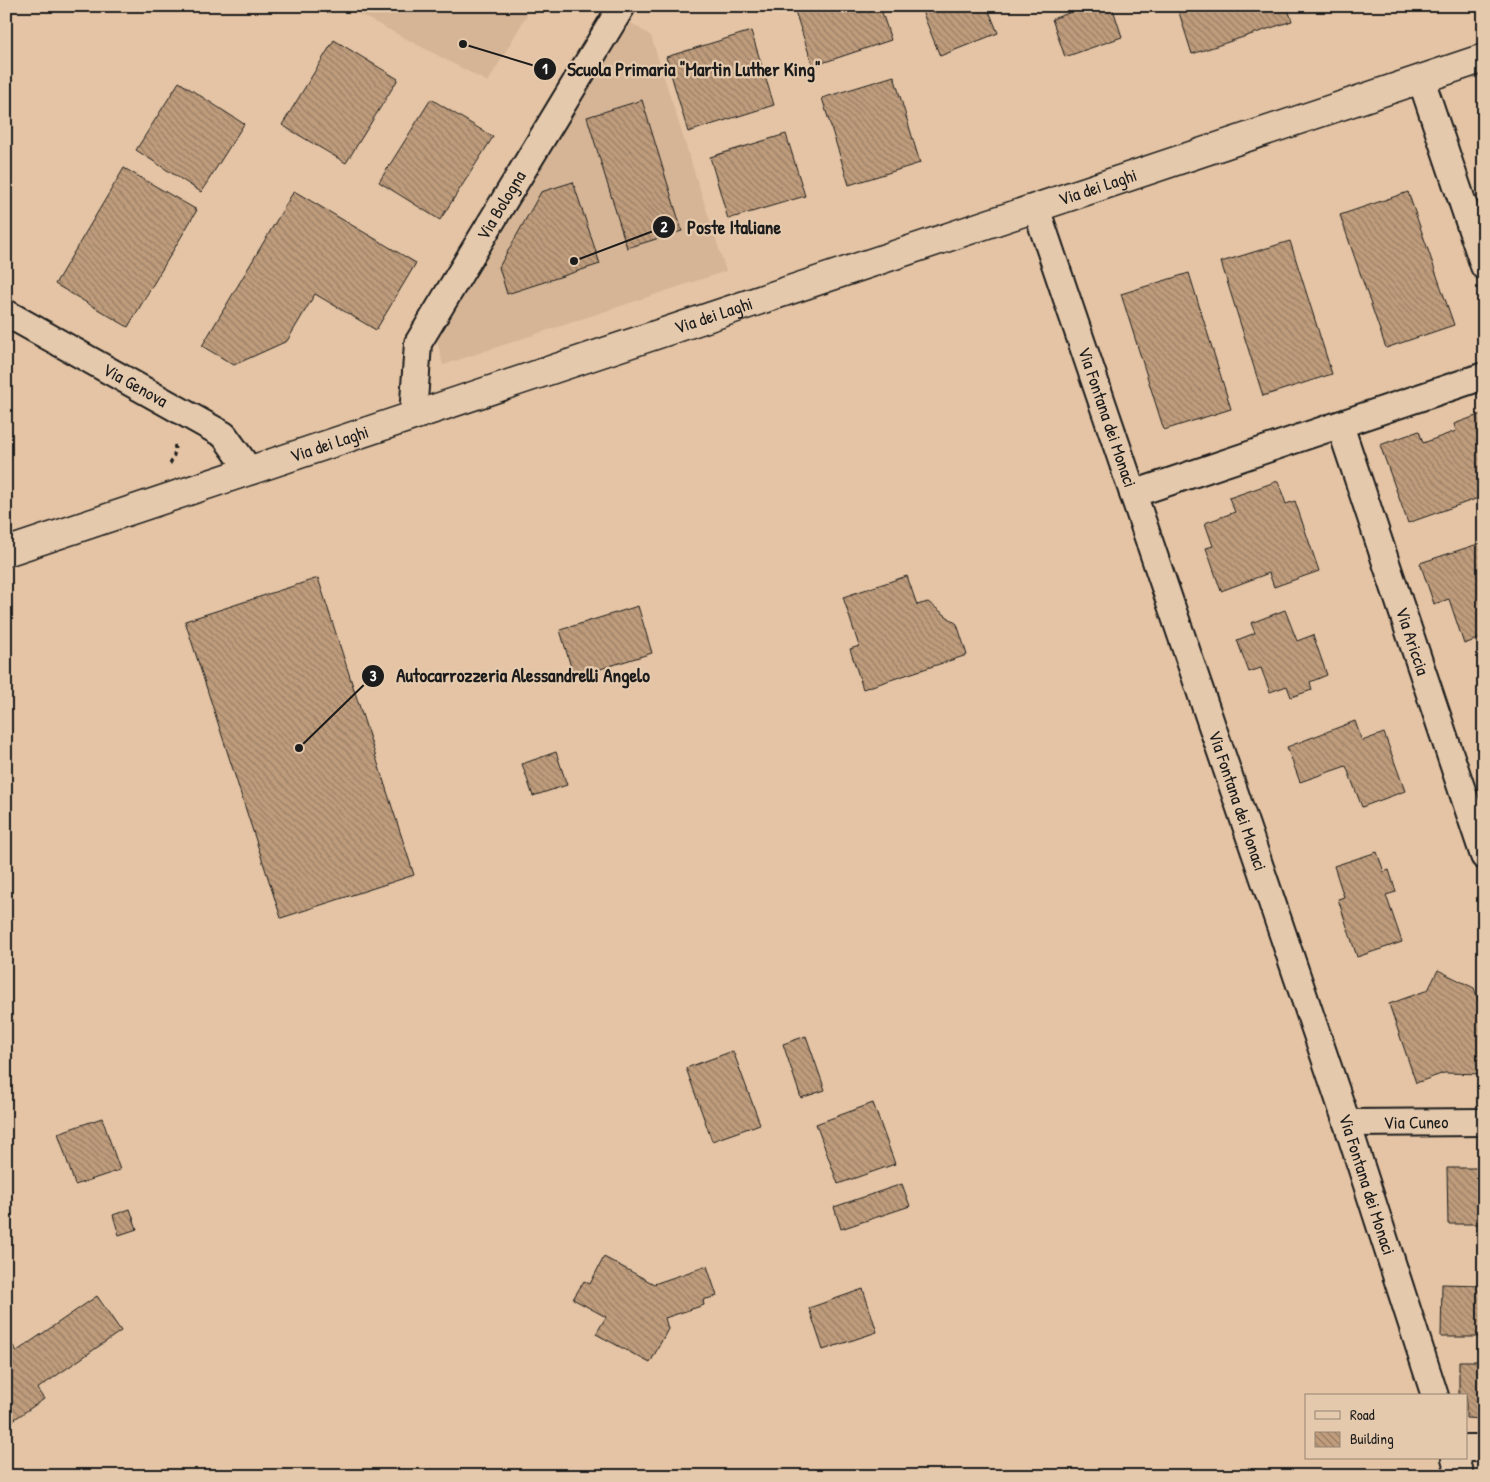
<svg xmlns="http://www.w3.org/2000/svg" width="1490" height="1482" font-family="'Patrick Hand',sans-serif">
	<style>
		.built { fill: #d5b596 }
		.building { fill: url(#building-back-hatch); stroke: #1c1c1c }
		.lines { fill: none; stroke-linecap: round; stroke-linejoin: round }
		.minor-casing { stroke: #1c1c1c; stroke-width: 30 }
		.secondary-casing { stroke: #1c1c1c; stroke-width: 31 }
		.path { stroke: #1c1c1c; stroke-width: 3; stroke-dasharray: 4 4; stroke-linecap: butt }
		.minor { stroke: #e5c9ac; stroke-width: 26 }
		.secondary { stroke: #e5c9ac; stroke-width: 28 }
		.labels { text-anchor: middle; stroke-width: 4.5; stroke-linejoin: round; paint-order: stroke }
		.street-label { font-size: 18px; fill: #1c1c1c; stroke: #e5c9ac }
		.leader { fill: none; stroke: #1c1c1c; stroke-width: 2 }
		.callout-dot { fill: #1c1c1c; stroke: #e5c9ac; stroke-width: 2 }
		.mark-label { font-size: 15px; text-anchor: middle; font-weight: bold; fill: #fff }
		.callout-label { font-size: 19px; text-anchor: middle; font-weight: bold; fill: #1c1c1c; stroke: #e5c9ac; stroke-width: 4.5; stroke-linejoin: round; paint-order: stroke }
	</style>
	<defs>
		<pattern id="building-back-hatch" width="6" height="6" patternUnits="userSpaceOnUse" patternTransform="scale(1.25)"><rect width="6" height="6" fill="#be9c7c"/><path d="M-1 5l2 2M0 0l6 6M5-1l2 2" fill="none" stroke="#9a7e65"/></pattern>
	</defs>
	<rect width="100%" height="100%" fill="#e4c4a4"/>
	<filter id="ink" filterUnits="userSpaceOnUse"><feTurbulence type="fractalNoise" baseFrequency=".02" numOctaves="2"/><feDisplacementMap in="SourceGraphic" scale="10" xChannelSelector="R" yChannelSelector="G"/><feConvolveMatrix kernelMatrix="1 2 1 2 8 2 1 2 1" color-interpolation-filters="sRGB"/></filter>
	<g filter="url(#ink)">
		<path class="built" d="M 344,6 L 532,6 L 488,82 Z
			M 628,21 L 651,36 L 726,271 L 443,365 L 437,339 Z"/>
		<path class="building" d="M 799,6 L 880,6 L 891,40 L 813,66 L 794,8 Z
			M 920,6 L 987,6 L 998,33 L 940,56 Z
			M 1067,6 L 1112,6 L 1122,37 L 1065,57 L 1052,19 L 1069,13 Z
			M 1177,6 L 1287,6 L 1292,21 L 1192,54 Z
			M 751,31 L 774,105 L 688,132 L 666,57 Z
			M 334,40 L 398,79 L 346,163 L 282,125 Z
			M 894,76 L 920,163 L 849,185 L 822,98 Z
			M 179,82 L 244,124 L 201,192 L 136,150 Z
			M 431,99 L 493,137 L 440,220 L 379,182 Z
			M 642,100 L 682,231 L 627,248 L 587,117 Z
			M 786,134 L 805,196 L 728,219 L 710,157 Z
			M 124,168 L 197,210 L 128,327 L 55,284 Z
			M 573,182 L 600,264 L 507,294 L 499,267 L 541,192 Z
			M 294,191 L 416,263 L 376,330 L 315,294 L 287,341 L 234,365 L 202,346 Z
			M 1408,192 L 1454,325 L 1386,348 L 1340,215 Z
			M 1290,241 L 1332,374 L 1263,396 L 1221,262 Z
			M 1189,273 L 1231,409 L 1164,430 L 1121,294 Z
			M 1484,413 L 1484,496 L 1408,523 L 1380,445 L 1419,431 L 1423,443 L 1456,431 L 1454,424 Z
			M 1278,481 L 1286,504 L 1295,501 L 1319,571 L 1274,587 L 1269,573 L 1221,591 L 1206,548 L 1213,546 L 1205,523 L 1235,512 L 1229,498 Z
			M 1484,542 L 1484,637 L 1464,644 L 1449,599 L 1434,604 L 1420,563 Z
			M 907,576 L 917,605 L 928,602 L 957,624 L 967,655 L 863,689 L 850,649 L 859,646 L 843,597 Z
			M 318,578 L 414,875 L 281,918 L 185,621 Z
			M 638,606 L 652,653 L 574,677 L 560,630 Z
			M 1285,610 L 1297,641 L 1313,635 L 1327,675 L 1310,682 L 1312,690 L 1291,697 L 1287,686 L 1270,692 L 1261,668 L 1249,672 L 1237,640 L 1255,633 L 1251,623 Z
			M 1355,721 L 1362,741 L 1384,733 L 1405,791 L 1362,807 L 1346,766 L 1300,782 L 1287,747 Z
			M 556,752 L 567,785 L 533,796 L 522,764 Z
			M 1377,852 L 1384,872 L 1389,870 L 1396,892 L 1386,895 L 1402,942 L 1357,957 L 1338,899 L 1344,897 L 1334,866 Z
			M 1438,970 L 1474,988 L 1484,1014 L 1484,1074 L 1444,1073 L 1416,1083 L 1389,1004 L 1428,990 Z
			M 806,1036 L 825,1090 L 801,1098 L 783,1044 Z
			M 733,1051 L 760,1124 L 712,1141 L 686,1068 Z
			M 873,1103 L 895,1164 L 838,1184 L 816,1124 Z
			M 102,1118 L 120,1170 L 75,1185 L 58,1133 Z
			M 1447,1168 L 1484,1168 L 1484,1224 L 1448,1224 Z
			M 902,1184 L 910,1206 L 841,1229 L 834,1207 Z
			M 130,1209 L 137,1229 L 119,1235 L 113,1215 Z
			M 604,1257 L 654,1284 L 707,1266 L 717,1296 L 703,1300 L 704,1305 L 665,1318 L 668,1329 L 650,1363 L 596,1334 L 606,1317 L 573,1299 L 584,1281 L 590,1284 Z
			M 1442,1284 L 1484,1285 L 1484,1419 L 1466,1418 L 1466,1396 L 1459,1396 L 1459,1361 L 1481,1361 L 1481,1337 L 1441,1337 Z
			M 863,1289 L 877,1332 L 823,1350 L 809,1308 Z
			M 97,1296 L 121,1331 L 37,1389 L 44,1399 L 6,1425 L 6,1343 L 9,1341 L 17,1351 Z"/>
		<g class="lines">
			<defs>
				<g id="minor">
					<path d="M 1421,79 L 1484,266"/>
					<path id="s1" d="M 1036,208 L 1347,1123 L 1435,1396"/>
					<path id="s2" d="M 6,313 L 224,435 L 250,471"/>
					<path id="s3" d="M 413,416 L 418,343 L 622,6"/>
					<path id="s4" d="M 1340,425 L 1484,856"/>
					<path d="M 1133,494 L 1484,376"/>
					<path id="s5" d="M 1347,1123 L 1484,1122"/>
					<path d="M 1466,1448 L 1484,1448"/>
					<path d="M 1455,1458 L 1460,1476"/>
				</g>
				<g id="secondary">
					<path id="s6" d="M 6,552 L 1484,58"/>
				</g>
			</defs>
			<use href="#minor" class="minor-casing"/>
			<use href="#secondary" class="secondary-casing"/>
			<path class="path" d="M 170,464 C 174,457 177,449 173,442"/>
			<use href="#minor" class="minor"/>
			<use href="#secondary" class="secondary"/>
		</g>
	</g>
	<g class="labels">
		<g class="street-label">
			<text dy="6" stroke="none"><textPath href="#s6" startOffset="1151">Via dei Laghi</textPath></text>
			<text dy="6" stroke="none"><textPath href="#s3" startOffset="234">Via Bologna</textPath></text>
			<text dy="6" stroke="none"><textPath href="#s6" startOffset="746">Via dei Laghi</textPath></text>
			<text dy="6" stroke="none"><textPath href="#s2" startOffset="148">Via Genova</textPath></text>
			<text dy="6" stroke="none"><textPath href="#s1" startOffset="221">Via Fontana dei Monaci</textPath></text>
			<text dy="6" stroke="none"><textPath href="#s6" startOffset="341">Via dei Laghi</textPath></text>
			<text dy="6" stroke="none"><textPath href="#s4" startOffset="228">Via Ariccia</textPath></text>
			<text dy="6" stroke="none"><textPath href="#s1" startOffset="626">Via Fontana dei Monaci</textPath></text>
			<text dy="6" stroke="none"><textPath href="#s5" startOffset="69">Via Cuneo</textPath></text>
			<text dy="6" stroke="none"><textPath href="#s1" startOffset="1031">Via Fontana dei Monaci</textPath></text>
		</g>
	</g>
	<path class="leader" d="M463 44L545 69M574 261L664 227M299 748L373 676"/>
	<g class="callout-dot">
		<circle cx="463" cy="44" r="5"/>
		<circle cx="574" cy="261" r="5"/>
		<circle cx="299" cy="748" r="5"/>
		<circle cx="545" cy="69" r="12"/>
		<circle cx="664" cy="227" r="12"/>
		<circle cx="373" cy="676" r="12"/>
	</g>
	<g class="mark-label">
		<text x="545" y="74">1</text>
		<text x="664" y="232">2</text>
		<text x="373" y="681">3</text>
	</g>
	<g class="callout-label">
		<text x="694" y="76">Scuola Primaria "Martin Luther King"</text>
		<text x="734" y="234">Poste Italiane</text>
		<text x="523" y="682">Autocarrozzeria Alessandrelli Angelo</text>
	</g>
	<rect width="1490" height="1482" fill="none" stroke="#e5c9ac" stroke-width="25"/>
	<rect x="12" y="12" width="1465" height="1457" fill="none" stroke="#1c1c1c" stroke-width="2" filter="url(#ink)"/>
	<rect x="1305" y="1394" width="162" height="65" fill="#e5c9ac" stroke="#958472"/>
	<rect x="1315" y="1411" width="25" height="8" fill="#e5c9ac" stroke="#958472"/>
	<text x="1350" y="1420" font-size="15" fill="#1c1c1c">Road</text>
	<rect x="1315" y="1432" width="25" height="15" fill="url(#building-back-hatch)" stroke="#958472"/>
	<text x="1350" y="1444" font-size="15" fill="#1c1c1c">Building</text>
</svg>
